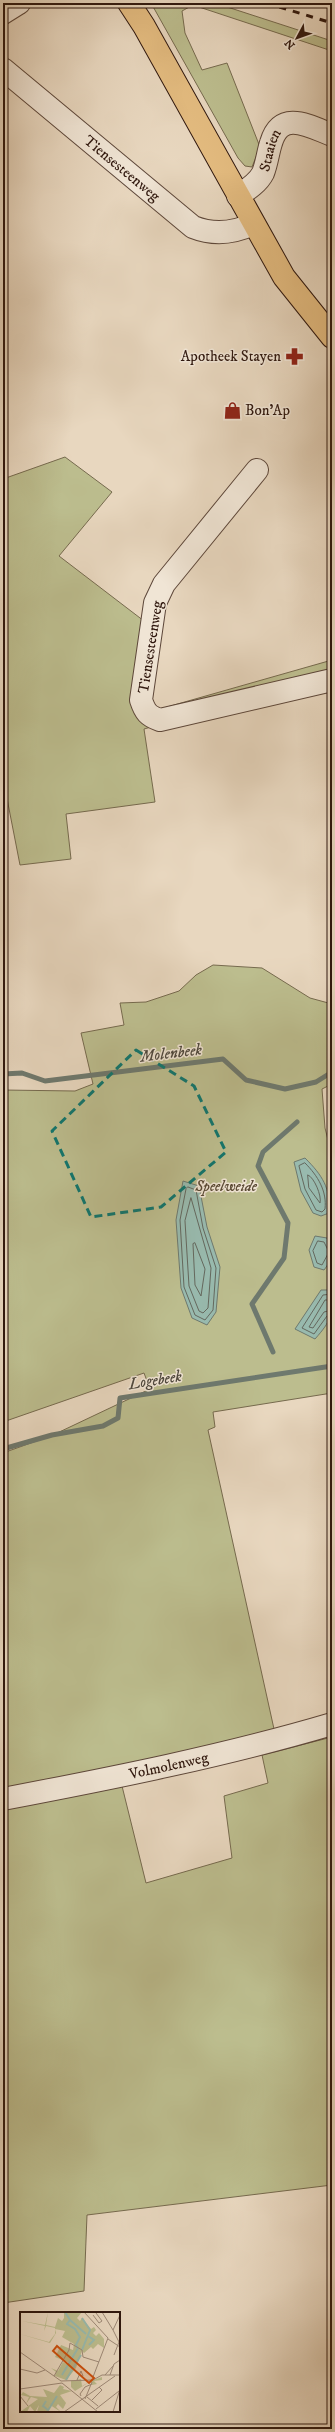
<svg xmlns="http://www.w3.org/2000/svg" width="335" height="2432" font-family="'IM FELL DW Pica',serif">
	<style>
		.green { fill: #bcbd8e; stroke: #766a4e }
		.water { fill: #98baae; stroke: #6e796e }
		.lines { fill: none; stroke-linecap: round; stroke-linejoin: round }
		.shore { stroke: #64685e; stroke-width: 1 }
		.stream { stroke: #6e796e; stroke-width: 5 }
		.minor-casing { stroke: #5d473a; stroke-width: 24 }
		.major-casing { stroke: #2f170e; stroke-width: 24 }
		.minor { stroke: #f0e5d5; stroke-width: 22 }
		.major { stroke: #e4bc80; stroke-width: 22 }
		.rail { stroke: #2f170e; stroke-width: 3; stroke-dasharray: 7 7; stroke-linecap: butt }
		.marked { fill: none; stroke: #0f766e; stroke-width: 3; stroke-dasharray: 8 5; stroke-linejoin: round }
		.labels { text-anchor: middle; stroke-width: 3; stroke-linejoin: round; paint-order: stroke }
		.street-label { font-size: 15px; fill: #2f170e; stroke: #f0e5d5 }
		.poi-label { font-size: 15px; fill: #2f170e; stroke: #f0e5d5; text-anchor: end }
		.park-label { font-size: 15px; font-style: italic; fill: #594934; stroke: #f0e5d5 }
		.water-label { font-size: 16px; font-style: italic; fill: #4e483e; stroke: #f0e5d5 }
		.inset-river { fill: none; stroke: #98baae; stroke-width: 2 }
		.inset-road { fill: none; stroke: #9e8a78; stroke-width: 1 }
		.view { fill: #cc4f0c; fill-opacity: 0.15; stroke: #cc4f0c; stroke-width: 2 }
		.inset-edge { fill: none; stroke: #2f170e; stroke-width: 2 }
	</style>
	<rect width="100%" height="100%" fill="#e8d7bf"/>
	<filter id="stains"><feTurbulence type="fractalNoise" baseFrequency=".005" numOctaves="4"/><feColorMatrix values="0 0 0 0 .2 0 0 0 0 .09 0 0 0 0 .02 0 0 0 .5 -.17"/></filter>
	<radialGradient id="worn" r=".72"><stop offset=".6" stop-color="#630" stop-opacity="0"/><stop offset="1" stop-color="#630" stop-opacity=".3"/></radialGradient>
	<path class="green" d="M 151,3 L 215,3 L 332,41 L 332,51 L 193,5 L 182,11 L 185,33 L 202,70 L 227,63 L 260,147 L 252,167 L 245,166 L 238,158 Z
		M 65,457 L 112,492 L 59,556 L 144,621 L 139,715 L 332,660 L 332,676 L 144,729 L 155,802 L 66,814 L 71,859 L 20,865 L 3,778 L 3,767 L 6,766 L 3,751 L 3,479 Z
		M 213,965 L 262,968 L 310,998 L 332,1004 L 332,1084 L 322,1089 L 325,1128 L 332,1156 L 332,1393 L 213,1412 L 215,1427 L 208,1430 L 274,1729 L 95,1775 L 3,1792 L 3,1453 L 53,1435 L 150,1389 L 144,1373 L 3,1422 L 3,1090 L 75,1091 L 93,1084 L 81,1033 L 124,1025 L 120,1003 L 146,1002 L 179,991 L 196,975 Z
		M 332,1737 L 332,2185 L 87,2215 L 84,2291 L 3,2303 L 3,1804 L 121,1782 L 146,1883 L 232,1858 L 224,1796 L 268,1783 L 262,1755 Z"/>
	<path class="water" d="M 305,1158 C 322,1175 331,1188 329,1213 L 321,1216 L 313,1213 L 301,1191 L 294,1162 Z
		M 183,1181 L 199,1186 L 207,1227 L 220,1267 L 216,1312 L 207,1325 L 192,1318 L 181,1288 L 176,1220 Z
		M 315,1236 L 327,1238 C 331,1250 333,1259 324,1270 L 314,1267 L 309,1250 Z
		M 321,1290 L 330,1290 C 334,1314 331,1321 315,1339 L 295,1329 Z"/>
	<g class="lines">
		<path class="shore" d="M 305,1163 C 318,1176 327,1191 325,1209 L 322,1212 L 316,1210 L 305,1189 L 299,1166 Z
			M 308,1175 C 314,1177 322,1196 320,1203 L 309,1188 Z
			M 188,1187 L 196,1190 L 203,1228 L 216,1268 L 213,1310 L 205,1320 L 195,1315 L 184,1287 L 180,1220 L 186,1189 Z
			M 191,1198 L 211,1268 L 208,1308 L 203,1313 L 199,1311 L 189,1286 L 185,1221 Z
			M 318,1241 L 324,1242 L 329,1252 L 322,1265 L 317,1263 L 313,1251 Z
			M 195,1243 L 205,1269 L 201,1296 L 195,1285 L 193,1244 Z
			M 332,1294 L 323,1295 L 302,1328 L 314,1334 L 327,1316 L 332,1315
			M 332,1300 L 325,1300 L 309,1327 L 313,1328 L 324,1312 L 332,1310"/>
		<path class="stream" d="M 3,1074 L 22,1073 L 45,1081 L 223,1059 L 246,1080 L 285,1089 L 316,1082 L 332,1072
			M 273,1352 L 252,1304 L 284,1258 L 288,1223 L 258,1166 L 263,1152 L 297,1122
			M 3,1449 L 52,1435 L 103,1426 L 118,1418 L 120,1398 L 332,1366"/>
		<defs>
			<g id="minor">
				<path d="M 3,13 L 19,3"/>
				<path id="s1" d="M 3,69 L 193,227 C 213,235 234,233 253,224"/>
				<path id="s2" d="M 238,196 C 247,190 258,183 263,173 C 267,163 268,152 271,143 C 281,109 309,126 332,135"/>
				<path d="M 257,470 L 164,584 L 155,603 L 141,700 C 145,712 148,716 160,720 L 332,680"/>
				<path id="s3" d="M 3,1799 C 113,1778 224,1756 332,1724"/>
			</g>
			<path id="major" d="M 129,3 L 144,26 L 284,277 L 332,337"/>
		</defs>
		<use href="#minor" class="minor-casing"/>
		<use href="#major" class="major-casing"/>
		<use href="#minor" class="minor"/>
		<use href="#major" class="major"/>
		<path class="rail" d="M 266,3 L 332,23"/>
	</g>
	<path class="marked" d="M 136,1050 L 194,1086 L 226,1152 L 161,1207 L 91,1217 L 52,1131 Z"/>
	<defs>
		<symbol id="pharmacy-bare" viewBox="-9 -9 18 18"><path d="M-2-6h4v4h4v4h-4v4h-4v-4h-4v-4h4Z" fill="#8f2418" stroke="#f0e5d5" stroke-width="2.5" paint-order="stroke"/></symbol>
		<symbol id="shop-bare" viewBox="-9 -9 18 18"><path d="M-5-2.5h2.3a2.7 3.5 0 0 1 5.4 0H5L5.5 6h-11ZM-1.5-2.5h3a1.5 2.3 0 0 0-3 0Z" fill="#8f2418" stroke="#f0e5d5" stroke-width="2.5" paint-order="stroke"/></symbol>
	</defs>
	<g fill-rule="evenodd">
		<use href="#pharmacy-bare" x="282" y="344" width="25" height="25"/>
		<use href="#shop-bare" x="220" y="398" width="25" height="25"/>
	</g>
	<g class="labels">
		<g class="street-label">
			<text dy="5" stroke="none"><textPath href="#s2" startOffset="58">Staaien</textPath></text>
			<text dy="5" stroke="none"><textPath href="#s1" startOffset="155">Tiensesteenweg</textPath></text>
			<text transform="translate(150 647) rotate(-81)" y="5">Tiensesteenweg</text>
			<text dy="5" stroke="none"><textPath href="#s3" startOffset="169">Volmolenweg</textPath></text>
		</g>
		<g class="poi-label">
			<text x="281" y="361">Apotheek Stayen</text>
			<text x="245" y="415" text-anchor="start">Bon'Ap</text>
		</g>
		<g class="park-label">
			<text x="226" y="1191">Speelweide</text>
		</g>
		<g class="water-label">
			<text transform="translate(171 1052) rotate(-7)" y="6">Molenbeek</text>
			<text transform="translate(155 1379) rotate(-9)" y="6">Logebeek</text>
		</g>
	</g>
	<g transform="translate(20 2312)">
		<rect width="100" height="100" fill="#e8d7bf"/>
		<path d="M 28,0 L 26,13 L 35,15 L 38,6 L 42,9 L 44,6 L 44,0 L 62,0 L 57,6 L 60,9 L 62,6 L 71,17 L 74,15 L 76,18 L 73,21 L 76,24 L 79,21 L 84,27 L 84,36 L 78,32 L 73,37 L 71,35 L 64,41 L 62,39 L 56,56 L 46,68 L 35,64 L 36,60 L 31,56 L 38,59 L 43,50 L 48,53 L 50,51 L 35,45 L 41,33 L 53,38 L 54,32 L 42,25 L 45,19 L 35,17 L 36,21 L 30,31 L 0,22 L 29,30 L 35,22 L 35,16 L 26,14 L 24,19 L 25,14 L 2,9 L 25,13 ZM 82,65 L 82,68 L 74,69 L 77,72 L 72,73 L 71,69 L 55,79 L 51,75 L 51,69 L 61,67 L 62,74 L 71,69 ZM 40,73 L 44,75 L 43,77 L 52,79 L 40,83 L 46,91 L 43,97 L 38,92 L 36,95 L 41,100 L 30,93 L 28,100 L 17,100 L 19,93 L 15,100 L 10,94 L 7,100 L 0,100 L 18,87 L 11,85 L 6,92 L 9,85 L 1,83 L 3,80 L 10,84 L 27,85 L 23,77 L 34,81 Z" fill="#bcbd8e"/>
		<path class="inset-river" d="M 50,8 L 66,22M 68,24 L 74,28 L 69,33M 62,38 L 70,18 L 62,6M 42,63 L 58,36 L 56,33 L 60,25 L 55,17 L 47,12 L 50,8 L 45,0M 46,68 L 61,43M 26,89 L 23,94 L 28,98M 27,100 L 37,84"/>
		<path class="inset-road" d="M 64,0 L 88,26M 82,0 L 93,18M 73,3 L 79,11 L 82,9 L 76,1M 93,18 L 99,30 L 94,43M 93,18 L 100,3M 88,27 L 100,35M 0,40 L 41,69M 0,57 L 17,61 L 25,58M 85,63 L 93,54M 90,63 L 94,52 L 100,48M 34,64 L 49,38 L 50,31 L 62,38 L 63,45 L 79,50M 73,65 L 88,26M 57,68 L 61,59 L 63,64M 41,69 L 73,68 L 82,63 L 100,63M 0,77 L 42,71 L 78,100M 0,84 L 8,94M 61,84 L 60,82 L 65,75 L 72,72M 67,85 L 78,94M 65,87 L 72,70M 72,88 L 82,78 L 79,75M 76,97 L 99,79M 44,100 L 95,64M 93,100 L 100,77"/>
		<path class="view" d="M 37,34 L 74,66 L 69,71 L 33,39 Z"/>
		<rect width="100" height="100" class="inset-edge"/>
	</g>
	<rect width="335" height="2432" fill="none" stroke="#e8d7bf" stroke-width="16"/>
	<rect x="4" y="4" width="327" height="2424" fill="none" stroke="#2f170e" stroke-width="2"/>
	<rect x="8" y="8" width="319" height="2416" fill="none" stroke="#2f170e"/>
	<g transform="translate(297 38) rotate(229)" stroke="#f0e5d5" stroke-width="3" paint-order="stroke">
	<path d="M0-3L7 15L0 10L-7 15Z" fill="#2f170e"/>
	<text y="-6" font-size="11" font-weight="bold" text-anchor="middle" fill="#2f170e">N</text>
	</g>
	<rect width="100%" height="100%" filter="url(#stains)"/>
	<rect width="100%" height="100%" fill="url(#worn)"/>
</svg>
